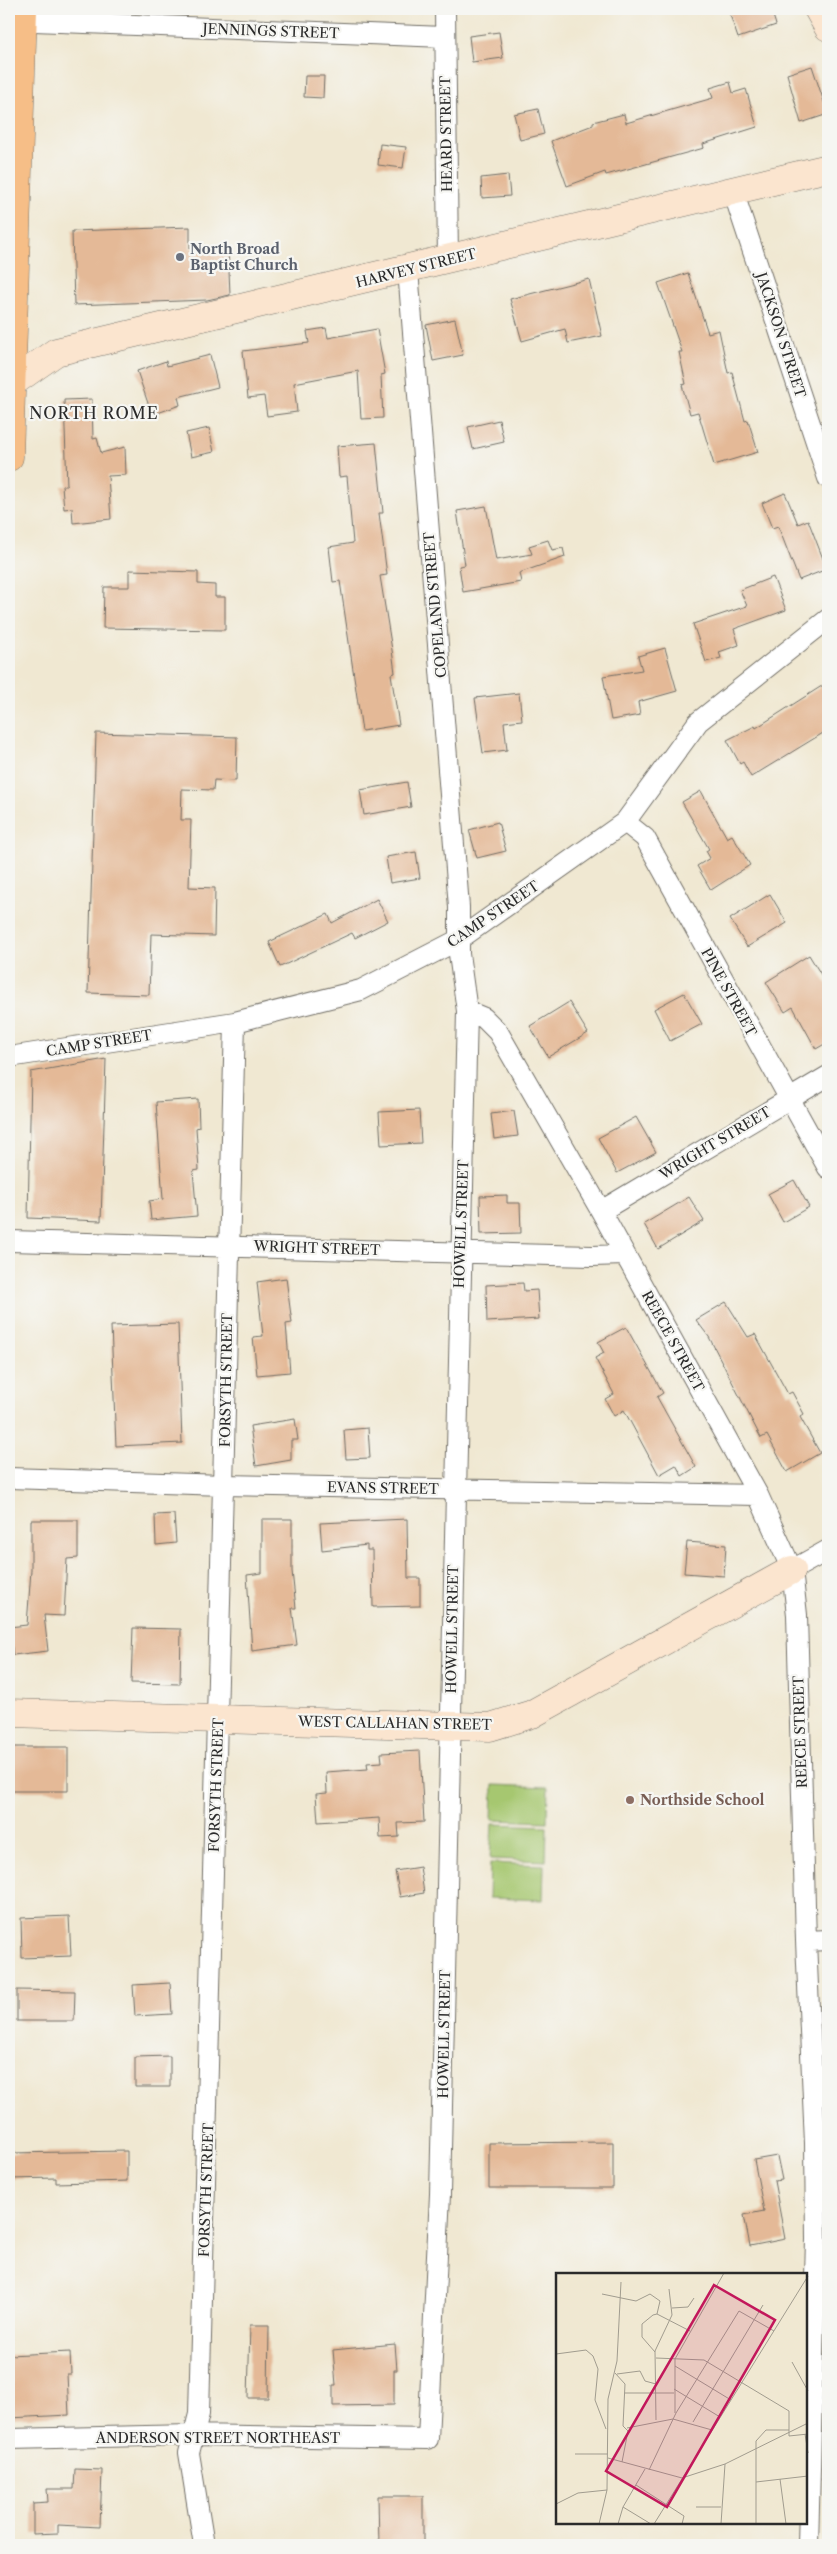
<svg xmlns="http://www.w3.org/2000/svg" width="837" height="2554" font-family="'Libre Caslon Text',serif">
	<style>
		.green { fill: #a6c76f; stroke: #68794d }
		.building { fill: #e4b997 }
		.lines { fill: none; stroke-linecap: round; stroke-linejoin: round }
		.street-casing { stroke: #706d65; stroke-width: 22 }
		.secondary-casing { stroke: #706d65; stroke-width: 29 }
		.primary-casing { stroke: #706d65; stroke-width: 29 }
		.street { stroke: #fff; stroke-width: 20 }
		.secondary { stroke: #fbe5cf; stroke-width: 28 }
		.primary { stroke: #f6be87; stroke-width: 28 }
		.worship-dot { fill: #6b7280; stroke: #f6f6f2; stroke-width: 2 }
		.education-dot { fill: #8d6e63; stroke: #f6f6f2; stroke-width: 2 }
		.labels { text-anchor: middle; stroke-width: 4.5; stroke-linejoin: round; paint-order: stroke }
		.street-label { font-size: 14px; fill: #2b2b2b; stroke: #f6f6f2 }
		.worship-label { font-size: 14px; font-weight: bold; fill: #5b616d; stroke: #f6f6f2; text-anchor: start }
		.education-label { font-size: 14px; font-weight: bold; fill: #785e54; stroke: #f6f6f2; text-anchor: start }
		.quarter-label { font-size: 16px; letter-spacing: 1px; fill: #2b2b2b; stroke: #f6f6f2 }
		.inset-road { fill: none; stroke: #a19c8f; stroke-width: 1 }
		.view { fill: #c2185b; fill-opacity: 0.15; stroke: #c2185b; stroke-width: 2.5 }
		.inset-edge { fill: none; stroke: #2b2b2b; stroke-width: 2.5 }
	</style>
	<rect width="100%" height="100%" fill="#f6f6f2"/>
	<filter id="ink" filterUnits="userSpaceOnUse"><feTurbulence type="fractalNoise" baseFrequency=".02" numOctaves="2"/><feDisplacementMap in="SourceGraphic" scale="10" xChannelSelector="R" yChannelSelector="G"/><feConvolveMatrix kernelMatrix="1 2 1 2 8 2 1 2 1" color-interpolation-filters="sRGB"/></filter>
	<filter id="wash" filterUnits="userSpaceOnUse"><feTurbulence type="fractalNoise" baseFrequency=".0096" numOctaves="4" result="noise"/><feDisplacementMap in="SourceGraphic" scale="20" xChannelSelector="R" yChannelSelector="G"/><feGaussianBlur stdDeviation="1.12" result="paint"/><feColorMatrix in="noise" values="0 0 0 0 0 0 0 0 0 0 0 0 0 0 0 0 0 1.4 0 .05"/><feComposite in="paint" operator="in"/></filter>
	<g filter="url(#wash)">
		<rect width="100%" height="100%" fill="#f0e8d2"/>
		<path class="green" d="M 493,1785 L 548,1787 L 547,1822 L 492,1820 Z
			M 492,1824 L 547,1826 L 546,1861 L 490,1859 Z
			M 490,1863 L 544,1865 L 543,1900 L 489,1898 Z"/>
		<g id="blocks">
			<path class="building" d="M 728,9 L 771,9 L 776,25 L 738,38 Z
				M 499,32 L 503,58 L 472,62 L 469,36 Z
				M 812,66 L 828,114 L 801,123 L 787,74 Z
				M 305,76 L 324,76 L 323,98 L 304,97 Z
				M 730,82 L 733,93 L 746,89 L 757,127 L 703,144 L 704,148 L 606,175 L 605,172 L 567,186 L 551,141 L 593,125 L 593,122 L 624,114 L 626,123 L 713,98 L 710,88 Z
				M 538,109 L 544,134 L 520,140 L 514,114 Z
				M 380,144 L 406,147 L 403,168 L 378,165 Z
				M 508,175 L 510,196 L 482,198 L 481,178 Z
				M 190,227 L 190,248 L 228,246 L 230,295 L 207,300 L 74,305 L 72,231 Z
				M 688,273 L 708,333 L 719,330 L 728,373 L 732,372 L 745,421 L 748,420 L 758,452 L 714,465 L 698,412 L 690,414 L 682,385 L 686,384 L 679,352 L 682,352 L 658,283 Z
				M 589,279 L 602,336 L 568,343 L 565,329 L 522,341 L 510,299 Z
				M 455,319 L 463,355 L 433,361 L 426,325 Z
				M 326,328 L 328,338 L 377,329 L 385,374 L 381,375 L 383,418 L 361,419 L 358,371 L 294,383 L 297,412 L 267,416 L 264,396 L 248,398 L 243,351 L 309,343 L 307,331 Z
				M 210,355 L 218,387 L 178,397 L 180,405 L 152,415 L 137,371 L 166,361 L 167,366 Z
				M 92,399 L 93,439 L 97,438 L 101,453 L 125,447 L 126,475 L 108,476 L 111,519 L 73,523 L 72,508 L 64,509 L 62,486 L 67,486 L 64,400 Z
				M 499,420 L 504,442 L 473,449 L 468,427 Z
				M 209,428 L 214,452 L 191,457 L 186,433 Z
				M 376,443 L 383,513 L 379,513 L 387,575 L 380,576 L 392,650 L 395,673 L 391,674 L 399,725 L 362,731 L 340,581 L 333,582 L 329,547 L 353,543 L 347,476 L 339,477 L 337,446 Z
				M 785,493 L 798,524 L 808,520 L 827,569 L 799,580 L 778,526 L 772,528 L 762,503 Z
				M 486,506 L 496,560 L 532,554 L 529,546 L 548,540 L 552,550 L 563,548 L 565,557 L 519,573 L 521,582 L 463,592 L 459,566 L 465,565 L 457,511 Z
				M 129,570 L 198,572 L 198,584 L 215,585 L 215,597 L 225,597 L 225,630 L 103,628 L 104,587 L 129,587 Z
				M 773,577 L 786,610 L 734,629 L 739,645 L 719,652 L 721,658 L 706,662 L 693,624 L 747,606 L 740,590 Z
				M 665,648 L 677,691 L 638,702 L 640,715 L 611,720 L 603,676 L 642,670 L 638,656 Z
				M 828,682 L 828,730 L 751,777 L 743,762 L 740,764 L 727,740 L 755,726 L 756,728 Z
				M 519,693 L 522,720 L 504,722 L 507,750 L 483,753 L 475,698 Z
				M 96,733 L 237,737 L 236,781 L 214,780 L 213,790 L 182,789 L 181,820 L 191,820 L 189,887 L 215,888 L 214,936 L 151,934 L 149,995 L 88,993 Z
				M 407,782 L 411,807 L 364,815 L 360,790 Z
				M 701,791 L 727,838 L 732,835 L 750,865 L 711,890 L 697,866 L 710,858 L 706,851 L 709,849 L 682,802 Z
				M 498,822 L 506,851 L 477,858 L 469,830 Z
				M 416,852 L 420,878 L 390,883 L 386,857 Z
				M 770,894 L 787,923 L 747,947 L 730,919 Z
				M 377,899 L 388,921 L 355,938 L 352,933 L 280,967 L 269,942 L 328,914 L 332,923 Z
				M 809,955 L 828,986 L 828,1042 L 816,1049 L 793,1007 L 785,1012 L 766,982 Z
				M 684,993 L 702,1024 L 670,1041 L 654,1009 Z
				M 569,1002 L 588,1033 L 548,1057 L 530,1026 Z
				M 106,1059 L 101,1221 L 28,1218 L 31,1072 Z
				M 198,1099 L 199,1127 L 196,1128 L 199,1170 L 193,1171 L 197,1216 L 151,1220 L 149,1201 L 163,1199 L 156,1102 Z
				M 419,1110 L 421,1143 L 381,1145 L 379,1112 Z
				M 514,1111 L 518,1136 L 494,1139 L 491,1114 Z
				M 636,1117 L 656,1152 L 617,1173 L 598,1138 Z
				M 794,1180 L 809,1207 L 783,1222 L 768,1194 Z
				M 507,1195 L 507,1203 L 520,1203 L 521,1233 L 481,1234 L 480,1196 Z
				M 689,1197 L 704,1221 L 658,1249 L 644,1224 Z
				M 286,1278 L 292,1323 L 286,1324 L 290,1372 L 257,1375 L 253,1337 L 263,1336 L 257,1282 Z
				M 523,1283 L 524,1291 L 537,1290 L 539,1319 L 487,1322 L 486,1285 Z
				M 726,1302 L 748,1337 L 755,1334 L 788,1394 L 792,1392 L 804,1414 L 800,1417 L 820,1453 L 787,1472 L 767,1435 L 761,1438 L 709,1337 L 696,1320 Z
				M 178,1324 L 182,1443 L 116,1446 L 111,1326 Z
				M 626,1327 L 663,1393 L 657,1397 L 696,1467 L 682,1476 L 676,1465 L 659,1475 L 624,1410 L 614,1416 L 605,1399 L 614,1394 L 595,1358 L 604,1353 L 598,1342 Z
				M 295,1419 L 298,1440 L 291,1440 L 291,1460 L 256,1466 L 250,1426 Z
				M 368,1428 L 370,1458 L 346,1459 L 344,1430 Z
				M 174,1514 L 176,1543 L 156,1545 L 155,1515 Z
				M 262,1519 L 292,1519 L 292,1571 L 296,1608 L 292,1608 L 297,1645 L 252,1651 L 247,1575 L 262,1573 Z
				M 407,1519 L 408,1578 L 420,1578 L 420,1606 L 373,1607 L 372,1550 L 367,1550 L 367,1545 L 322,1550 L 320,1523 Z
				M 31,1520 L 78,1520 L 78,1558 L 67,1559 L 64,1616 L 44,1615 L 48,1651 L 13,1655 L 9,1627 L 27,1625 L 31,1570 Z
				M 687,1542 L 726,1545 L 724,1576 L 684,1573 Z
				M 133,1628 L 181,1629 L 180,1684 L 131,1683 Z
				M 9,1747 L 68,1747 L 68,1791 L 9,1791 Z
				M 420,1751 L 424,1822 L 398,1823 L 399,1837 L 380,1838 L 379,1818 L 318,1822 L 316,1794 L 327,1793 L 326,1772 L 368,1769 L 367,1763 L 382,1762 L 381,1753 Z
				M 420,1867 L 424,1893 L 400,1897 L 395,1871 Z
				M 69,1916 L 71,1956 L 22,1958 L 21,1918 Z
				M 170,1983 L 172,2014 L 135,2016 L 133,1985 Z
				M 17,1990 L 75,1991 L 74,2021 L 17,2021 Z
				M 170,2056 L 170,2087 L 135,2087 L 135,2057 Z
				M 613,2142 L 613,2188 L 489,2188 L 489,2143 Z
				M 127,2151 L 127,2181 L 56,2183 L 56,2178 L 9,2179 L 9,2153 Z
				M 777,2156 L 782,2180 L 774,2181 L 785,2239 L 750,2246 L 744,2215 L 764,2211 L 754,2160 Z
				M 250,2325 L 269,2325 L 268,2398 L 248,2398 Z
				M 395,2344 L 397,2370 L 394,2370 L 394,2405 L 333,2406 L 333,2385 L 336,2385 L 333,2350 Z
				M 70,2352 L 71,2374 L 67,2374 L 69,2415 L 9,2418 L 9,2355 Z
				M 75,2469 L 102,2470 L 100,2527 L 58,2525 L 58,2533 L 33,2534 L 33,2503 L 48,2502 L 47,2489 L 74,2489 Z
				M 378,2496 L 423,2496 L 423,2545 L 379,2545 Z"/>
		</g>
	</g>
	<g filter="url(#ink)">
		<use href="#blocks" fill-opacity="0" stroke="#706d65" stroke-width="1"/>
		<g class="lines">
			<defs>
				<path id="street" d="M 445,9 L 448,260
					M 9,20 L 444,37
					M 733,191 L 828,478
					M 625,822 L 645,838 L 828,1168
					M 467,1011 L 484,1018 L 498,1032 L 601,1211 L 758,1495 L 792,1570 L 797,1615 L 806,1941 L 815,2143 L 816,2239 L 808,2545
					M 9,1057 L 235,1022 L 361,990 L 458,940 L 625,822 L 698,722 L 828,619
					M 601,1211 L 828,1076
					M 9,1241 L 592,1256 L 625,1255
					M 9,1478 L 224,1485 L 758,1495
					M 792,1570 L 828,1550
					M 806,1941 L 828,1940
					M 9,2439 L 192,2435 L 428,2439 L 440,2194 L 467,1011 L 459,954 L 459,907 L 408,270
					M 204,2545 L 189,2453 L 199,2414 L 235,1022"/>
				<path id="secondary" d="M 818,9 L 828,27
					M 9,385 L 56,352 L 828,168
					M 9,1713 L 490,1727 L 532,1714 L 792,1570"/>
				<path id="primary" d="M 9,457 L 23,9"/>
			</defs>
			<use href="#street" class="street-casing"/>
			<use href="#secondary" class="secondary-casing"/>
			<use href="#primary" class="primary-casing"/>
			<use href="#street" class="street"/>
			<use href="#secondary" class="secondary"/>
			<use href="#primary" class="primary"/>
		</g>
	</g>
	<circle class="worship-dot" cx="180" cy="257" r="5"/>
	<circle class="education-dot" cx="630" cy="1800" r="5"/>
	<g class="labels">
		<g class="street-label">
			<text transform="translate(271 31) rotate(2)" y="5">JENNINGS STREET</text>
			<text transform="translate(446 134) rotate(-91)" y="5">HEARD STREET</text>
			<text transform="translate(416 268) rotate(-14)" y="5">HARVEY STREET</text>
			<text transform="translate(781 335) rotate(72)" y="5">JACKSON STREET</text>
			<text transform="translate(435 605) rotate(-95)" y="5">COPELAND STREET</text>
			<text transform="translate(493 914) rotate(-34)" y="5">CAMP STREET</text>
			<text transform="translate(729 992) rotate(61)" y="5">PINE STREET</text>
			<text transform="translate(99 1043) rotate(-9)" y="5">CAMP STREET</text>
			<text transform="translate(715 1143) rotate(-31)" y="5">WRIGHT STREET</text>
			<text transform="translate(461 1224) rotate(-88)" y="5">HOWELL STREET</text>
			<text transform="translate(317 1248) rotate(2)" y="5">WRIGHT STREET</text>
			<text transform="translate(673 1341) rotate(61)" y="5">REECE STREET</text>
			<text transform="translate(226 1380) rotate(-89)" y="5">FORSYTH STREET</text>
			<text transform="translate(383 1488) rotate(1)" y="5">EVANS STREET</text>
			<text transform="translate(452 1629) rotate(-89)" y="5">HOWELL STREET</text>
			<text transform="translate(395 1723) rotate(1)" y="5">WEST CALLAHAN STREET</text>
			<text transform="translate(800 1732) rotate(-92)" y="5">REECE STREET</text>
			<text transform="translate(216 1785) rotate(-88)" y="5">FORSYTH STREET</text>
			<text transform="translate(444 2034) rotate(-89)" y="5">HOWELL STREET</text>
			<text transform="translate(206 2190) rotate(-88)" y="5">FORSYTH STREET</text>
			<text x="218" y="2443">ANDERSON STREET NORTHEAST</text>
		</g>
		<g class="worship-label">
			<text x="190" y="254">North Broad<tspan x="190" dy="16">Baptist Church</tspan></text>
		</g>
		<g class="education-label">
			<text x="640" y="1805">Northside School</text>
		</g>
		<g class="quarter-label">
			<text x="94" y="419">NORTH ROME</text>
		</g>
	</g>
	<g transform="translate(556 2273)">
		<rect width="251" height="251" fill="#f0e8d2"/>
		<path class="inset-road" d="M 46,21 L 80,28 L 94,21 L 104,28 L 101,41M 116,35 L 132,34 L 138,25M 99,79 L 86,64 L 86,51 L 97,42 L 101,41 L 134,58M 0,81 L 30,77 L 37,83 L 42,96 L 39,127 L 50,156M 100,85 L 148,87 L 233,138 L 233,163 L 252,161M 236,89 L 252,118M 119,93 L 175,127M 59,100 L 69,111 L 67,153 L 72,158 L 66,189M 61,101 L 84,98 L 89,108 L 100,111M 118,116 L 164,144M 68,120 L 118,120M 119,140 L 119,86 L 168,0M 100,147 L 99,78 L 116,42 L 113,16M 137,149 L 207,32M 71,155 L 117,146 L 156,157M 249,161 L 252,180M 19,181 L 52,181M 52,185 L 126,205 L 169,191 L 252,150M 93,197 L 120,140 L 183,38 L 218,58M 224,206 L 230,251M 200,209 L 252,203M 80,212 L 128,243 L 126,251M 0,231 L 22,220 L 51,217M 67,234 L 95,251M 140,234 L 165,234M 43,251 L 51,217 L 52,126 L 61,88 L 65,9M 62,251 L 67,234 L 89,196M 98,251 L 252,3M 165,251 L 169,191M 200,251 L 200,168 L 210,157 L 233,157"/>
		<path class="view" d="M 158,12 L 219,47 L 111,234 L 50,198 Z"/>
		<rect width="251" height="251" class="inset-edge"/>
	</g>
	<rect width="837" height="2554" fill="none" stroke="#f6f6f2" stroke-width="30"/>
</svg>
